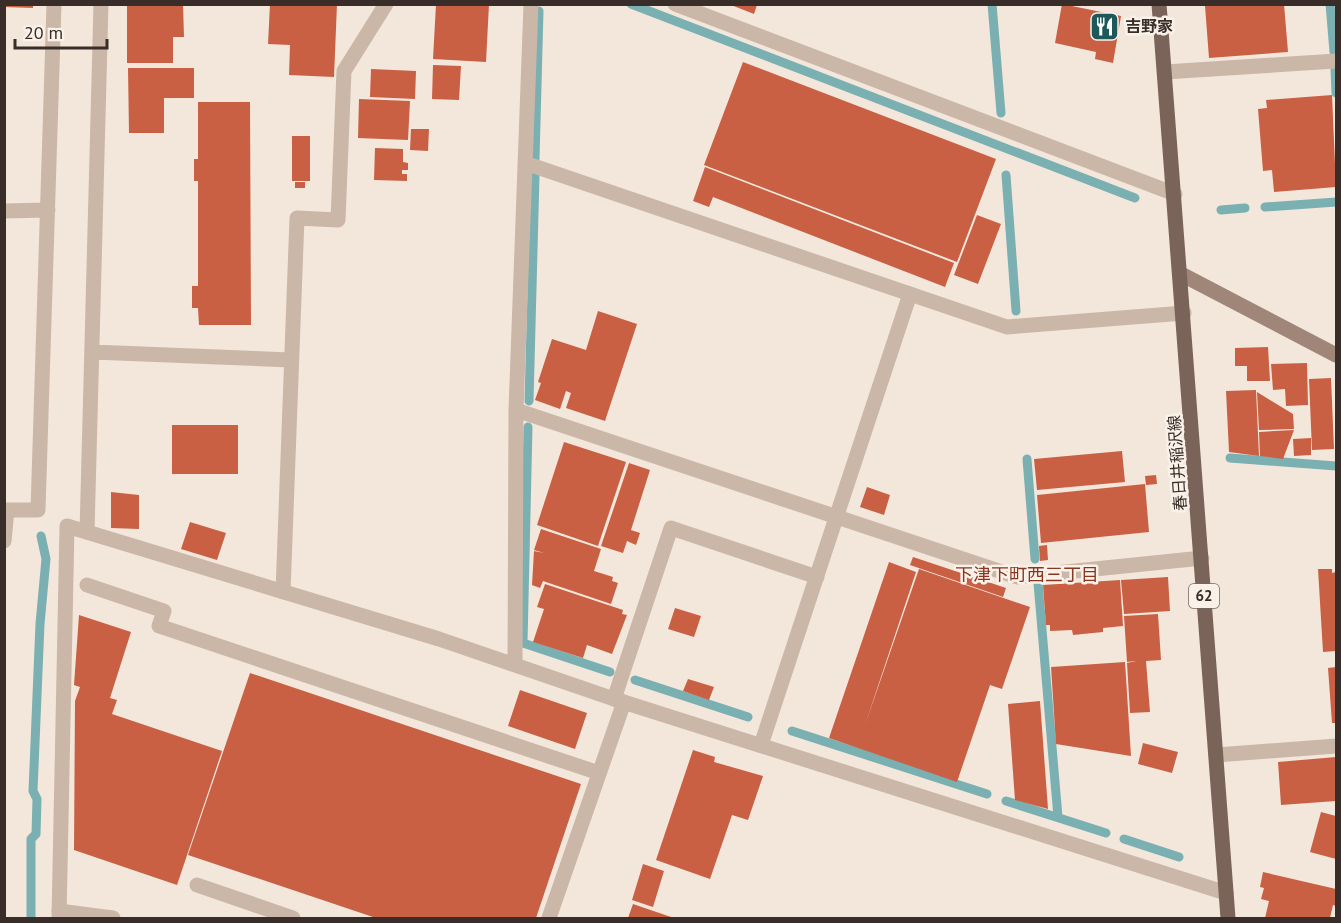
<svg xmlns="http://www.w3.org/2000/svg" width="1341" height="923" font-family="'PT Sans','Noto Sans JP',sans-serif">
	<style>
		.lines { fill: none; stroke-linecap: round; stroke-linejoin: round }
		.stream { stroke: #7ab0b1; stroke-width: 9 }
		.building { fill: #c96044 }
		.lane { stroke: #cbb7a8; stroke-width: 15 }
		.street { stroke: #cbb7a8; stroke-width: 15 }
		.secondary { stroke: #9f8679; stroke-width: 15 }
		.primary { stroke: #7a6359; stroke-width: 15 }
		.labels { text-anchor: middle; stroke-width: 5; stroke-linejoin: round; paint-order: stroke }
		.shield { fill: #faf2e9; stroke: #726862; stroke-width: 1.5 }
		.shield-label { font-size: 15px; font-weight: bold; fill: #382d28 }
		.poi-label { font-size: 16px; font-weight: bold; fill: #382d28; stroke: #faf2e9; text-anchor: start }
		.street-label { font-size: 16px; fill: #382d28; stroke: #faf2e9 }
		.neighbourhood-label { font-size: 18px; fill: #89351f; stroke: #faf2e9 }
	</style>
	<rect width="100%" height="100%" fill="#f3e7dc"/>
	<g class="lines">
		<path class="stream" d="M 631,4 L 1135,198
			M 992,4 L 1001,113
			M 1330,4 L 1334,52
			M 1335,70 L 1336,93
			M 535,159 L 539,11
			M 1006,175 L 1016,311
			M 1265,207 L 1336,202
			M 1221,210 L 1245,208
			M 529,401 L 535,176
			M 528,427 L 523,643 L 610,672
			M 1230,458 L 1336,466
			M 1027,459 L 1035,559
			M 1038,583 L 1058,817
			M 635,680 L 748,717
			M 792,731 L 987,794
			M 1006,801 L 1106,833
			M 1124,839 L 1179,857
			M 31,918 L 31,839 L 36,834 L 37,799 L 33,791 L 40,624 L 46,559 L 41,536"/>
	</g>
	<path class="building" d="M 4,4 L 33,4 L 33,8 L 4,7 Z
		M 127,4 L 183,4 L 184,37 L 173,37 L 173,63 L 127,63 Z
		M 270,4 L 337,4 L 334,77 L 289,75 L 290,45 L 268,44 Z
		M 436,4 L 489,4 L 486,62 L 433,59 Z
		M 1062,4 L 1121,16 L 1113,63 L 1095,59 L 1096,52 L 1055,43 Z
		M 1284,4 L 1288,52 L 1209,58 L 1205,6 Z
		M 731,5 L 757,5 L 754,14 Z
		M 743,62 L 996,159 L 957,262 L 704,165 Z
		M 433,65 L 461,66 L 459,100 L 432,99 Z
		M 128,68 L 194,68 L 194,98 L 164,98 L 164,133 L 129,133 Z
		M 371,69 L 416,71 L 415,99 L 370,97 Z
		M 1332,95 L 1336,187 L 1274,192 L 1272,170 L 1263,171 L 1258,109 L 1267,108 L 1266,100 Z
		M 359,99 L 410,101 L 408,140 L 358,138 Z
		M 198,102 L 250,102 L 251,325 L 199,325 L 198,308 L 192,308 L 192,286 L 198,286 L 198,181 L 194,181 L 194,159 L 198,159 Z
		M 411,129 L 429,129 L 428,151 L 410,150 Z
		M 292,136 L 310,136 L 310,181 L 292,181 Z
		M 375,148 L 403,149 L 403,162 L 408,163 L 408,170 L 402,170 L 402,174 L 407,174 L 407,181 L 374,180 Z
		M 705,167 L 954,263 L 945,287 L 713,197 L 709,207 L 693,201 Z
		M 295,182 L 305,182 L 305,188 L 295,188 Z
		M 977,215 L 1001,224 L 978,284 L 954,275 Z
		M 598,311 L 637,324 L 605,421 L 566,408 L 571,393 L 566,391 L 560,409 L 535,400 L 541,383 L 538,382 L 552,339 L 586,350 Z
		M 1268,347 L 1270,381 L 1247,381 L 1247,366 L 1235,366 L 1235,348 Z
		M 1307,363 L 1308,405 L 1286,406 L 1285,389 L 1273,390 L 1271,364 Z
		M 1331,378 L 1334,449 L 1312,450 L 1309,379 Z
		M 1256,390 L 1259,456 L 1229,452 L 1226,391 Z
		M 1257,392 L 1293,414 L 1294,429 L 1259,430 Z
		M 172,425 L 238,425 L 238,474 L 172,474 Z
		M 1294,430 L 1283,459 L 1260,456 L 1259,432 Z
		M 1311,438 L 1311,455 L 1294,456 L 1293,439 Z
		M 564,442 L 626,462 L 598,546 L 537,525 Z
		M 1122,451 L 1125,482 L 1037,490 L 1034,459 Z
		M 629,463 L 650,470 L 631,530 L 640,533 L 636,545 L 627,541 L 623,553 L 601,546 Z
		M 1156,475 L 1157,484 L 1146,485 L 1145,476 Z
		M 1145,484 L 1149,532 L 1041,543 L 1037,495 Z
		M 867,487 L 890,495 L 884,515 L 860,507 Z
		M 111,492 L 139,495 L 139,529 L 111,528 Z
		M 190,522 L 226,533 L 217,560 L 181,549 Z
		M 541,529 L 601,549 L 594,571 L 613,577 L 612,581 L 618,583 L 611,604 L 543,581 L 540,588 L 532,585 L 534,551 L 544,553 L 534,550 Z
		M 1047,545 L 1048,560 L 1040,561 L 1039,546 Z
		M 913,557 L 1006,588 L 1003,597 L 910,565 Z
		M 889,562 L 916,572 L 865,725 L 919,569 L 1030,607 L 1002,689 L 990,685 L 957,782 L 829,738 Z
		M 1318,569 L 1332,569 L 1332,573 L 1336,572 L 1336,651 L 1323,652 Z
		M 1168,577 L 1170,611 L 1124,614 L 1121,580 Z
		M 1120,580 L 1123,626 L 1103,628 L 1103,632 L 1073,635 L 1072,630 L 1050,631 L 1050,625 L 1046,625 L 1043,585 Z
		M 545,584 L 623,610 L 622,614 L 627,615 L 612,654 L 587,645 L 583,658 L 533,642 L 544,609 L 537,607 Z
		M 675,608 L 701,616 L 694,637 L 668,629 Z
		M 1158,614 L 1161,660 L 1146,661 L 1150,712 L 1130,713 L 1127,663 L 1136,661 L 1127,662 L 1124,616 Z
		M 79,615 L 131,632 L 110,698 L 117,700 L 112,714 L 222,751 L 177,885 L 74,850 L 75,701 L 80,687 L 74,685 Z
		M 1125,662 L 1131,756 L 1056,744 L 1051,667 Z
		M 1336,667 L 1336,723 L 1332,723 L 1328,668 Z
		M 250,673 L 581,784 L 536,918 L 376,918 L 188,855 Z
		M 688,679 L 714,687 L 709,700 L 683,691 Z
		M 520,690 L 587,713 L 575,749 L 508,726 Z
		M 1040,701 L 1048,809 L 1015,800 L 1008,704 Z
		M 1143,743 L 1178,752 L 1172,773 L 1138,764 Z
		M 693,750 L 715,757 L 714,762 L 763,776 L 748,820 L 732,815 L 710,879 L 656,860 Z
		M 1336,757 L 1336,801 L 1281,805 L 1278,762 Z
		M 1321,812 L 1336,816 L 1336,859 L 1310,852 Z
		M 643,864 L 664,871 L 653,907 L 632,900 Z
		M 1263,872 L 1336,889 L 1336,906 L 1333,905 L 1330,918 L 1265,918 L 1269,901 L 1261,899 L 1264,888 L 1260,887 Z
		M 633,904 L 674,918 L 628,918 Z"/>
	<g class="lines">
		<path class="lane" d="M 4,211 L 48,210
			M 92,352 L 291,360
			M 87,532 L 101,4
			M 4,541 L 7,510 L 38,510 L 54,4
			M 87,585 L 164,611 L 159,626 L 599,773
			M 283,592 L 297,218 L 338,220 L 344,71 L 386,4
			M 614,699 L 671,528 L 817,577
			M 761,745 L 910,294
			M 197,885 L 293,918
			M 59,911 L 113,918
			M 549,918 L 624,702"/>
		<path class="street" d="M 675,4 L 1175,194
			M 1165,72 L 1336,61
			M 525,163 L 1007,327 L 1184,313
			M 516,410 L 1017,577 L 1202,558
			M 515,665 L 516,410 L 531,4
			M 1216,755 L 1336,746
			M 59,918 L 67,526 L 439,639 L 614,699 L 1226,893"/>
		<path class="secondary" d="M 1181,274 L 1336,355"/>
		<path class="primary" d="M 1159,4 L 1228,918"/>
	</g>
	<defs>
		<symbol id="restaurant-square" viewBox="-11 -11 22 22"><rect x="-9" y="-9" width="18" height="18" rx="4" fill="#1d585a" stroke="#faf2e9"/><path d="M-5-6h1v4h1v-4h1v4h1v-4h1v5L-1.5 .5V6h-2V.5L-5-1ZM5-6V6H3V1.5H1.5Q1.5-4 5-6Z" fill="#fff"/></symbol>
	</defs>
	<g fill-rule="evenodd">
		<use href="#restaurant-square" x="1088" y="10" width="33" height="33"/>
	</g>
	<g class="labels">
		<rect class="shield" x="1189" y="584" width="30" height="24" rx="4.5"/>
		<g class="shield-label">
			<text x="1204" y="601">62</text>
		</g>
		<g class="poi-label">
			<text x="1125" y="32">吉野家</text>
		</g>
		<g class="street-label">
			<text transform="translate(1177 463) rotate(-94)" y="6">春日井稲沢線</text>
		</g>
		<g class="neighbourhood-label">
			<text x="1027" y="581">下津下町西三丁目</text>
		</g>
	</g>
	<rect width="1341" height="923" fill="none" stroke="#382d28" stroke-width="12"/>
	<path d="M15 39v9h92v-9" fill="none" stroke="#382d28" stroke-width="3"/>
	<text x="24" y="39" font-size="18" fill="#382d28" stroke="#faf2e9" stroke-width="4.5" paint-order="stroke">20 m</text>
</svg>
